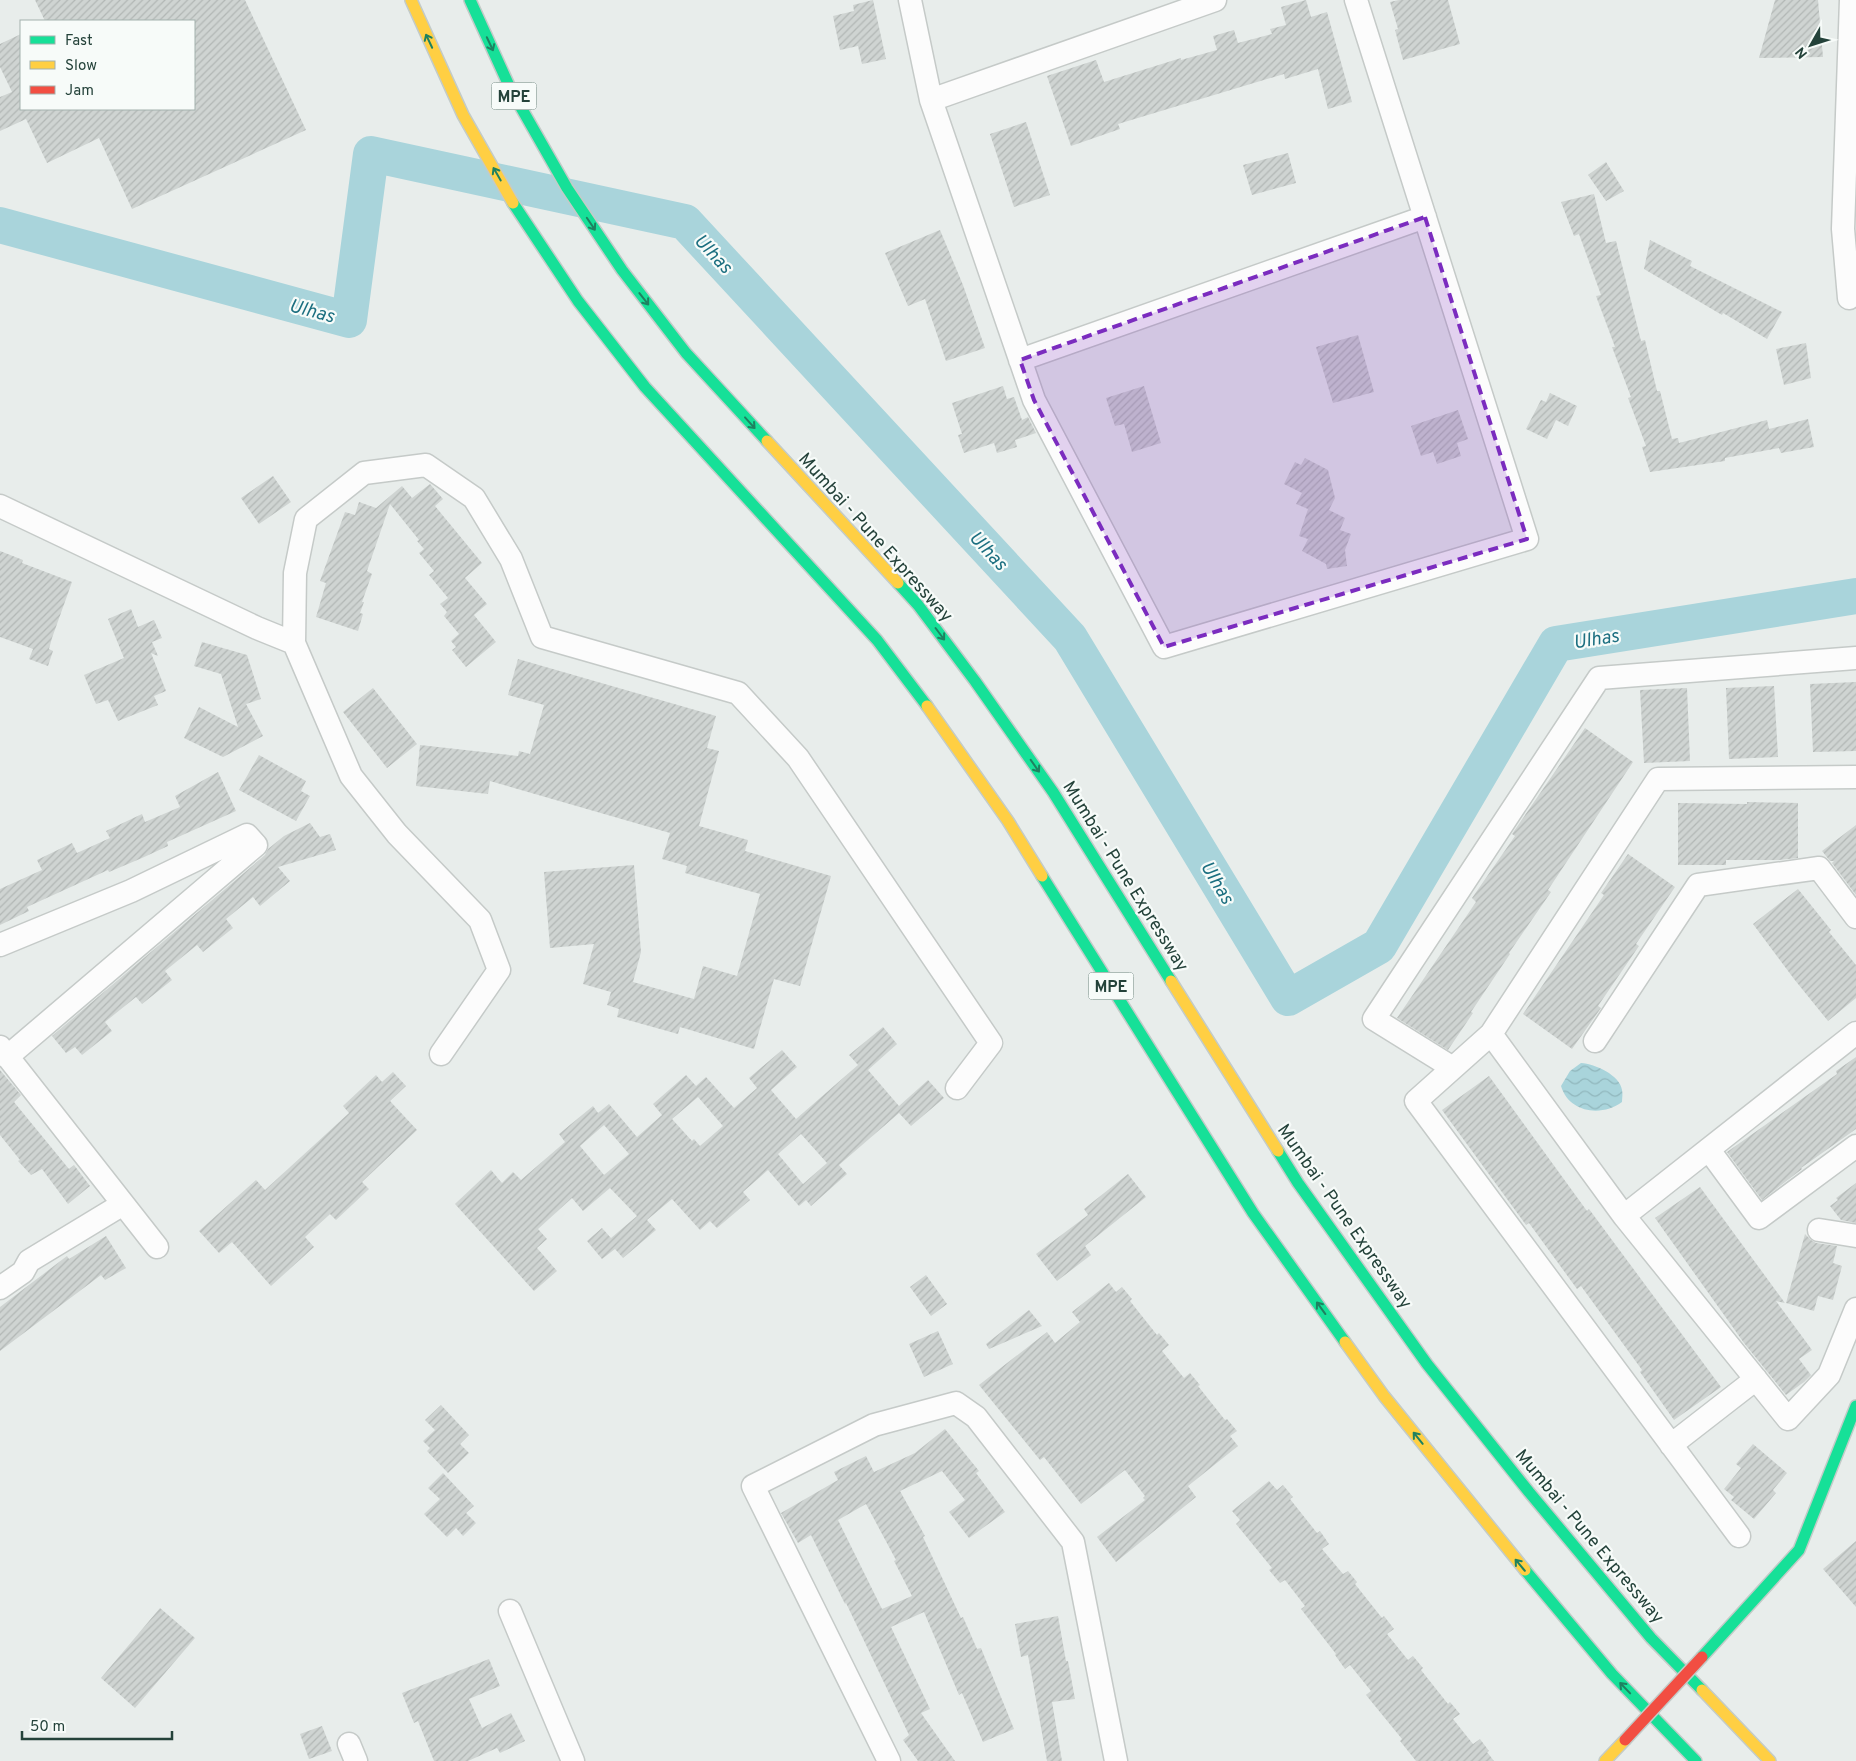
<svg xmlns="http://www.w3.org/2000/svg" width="1856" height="1761" font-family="Overpass,sans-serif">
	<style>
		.water { fill: url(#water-waves) }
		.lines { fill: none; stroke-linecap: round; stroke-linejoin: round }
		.river { stroke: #a9d4db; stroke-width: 36 }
		.building { fill: url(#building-hatch); fill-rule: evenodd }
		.street-casing { stroke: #c5cac8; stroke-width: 25 }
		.fast-casing { stroke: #c3cbc8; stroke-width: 14 }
		.slow-casing { stroke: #c3cbc8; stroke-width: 14 }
		.street { stroke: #fcfcfc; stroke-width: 22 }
		.fast { stroke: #16e098; stroke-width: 11 }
		.slow { stroke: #ffcf43; stroke-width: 11 }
		.jam-bridge-casing { stroke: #c3cbc8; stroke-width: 14; stroke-linecap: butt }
		.jam-bridge { stroke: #f24e42; stroke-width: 11 }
		.oneway { stroke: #1e8160 }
		.marked { fill: #7b2cbf; fill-opacity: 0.2; stroke: #7b2cbf; stroke-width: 4; stroke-dasharray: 10 6; stroke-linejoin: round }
		.labels { text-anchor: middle; stroke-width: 4.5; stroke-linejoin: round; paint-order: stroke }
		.shield { fill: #f7fbf9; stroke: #637a73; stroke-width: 1 }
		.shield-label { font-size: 16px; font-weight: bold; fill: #24423a }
		.street-label { font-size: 18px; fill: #24423a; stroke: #f7fbf9 }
		.water-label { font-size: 19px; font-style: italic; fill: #1c6f80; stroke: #f7fbf9 }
	</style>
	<defs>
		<pattern id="water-waves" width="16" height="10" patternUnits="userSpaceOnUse" patternTransform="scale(1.25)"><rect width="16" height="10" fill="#a9d4db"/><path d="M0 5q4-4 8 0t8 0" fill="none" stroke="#91b7bd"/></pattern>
		<pattern id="building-hatch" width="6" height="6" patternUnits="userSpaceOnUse" patternTransform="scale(1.25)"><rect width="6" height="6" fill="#cfd4d2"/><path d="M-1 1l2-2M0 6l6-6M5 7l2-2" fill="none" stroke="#b2b7b5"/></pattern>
	</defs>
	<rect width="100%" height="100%" fill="#e8edeb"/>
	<path class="water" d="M 1581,1063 C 1595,1064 1620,1075 1622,1090 C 1623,1094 1622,1098 1622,1102 C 1602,1117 1569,1113 1561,1086 L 1570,1071 Z"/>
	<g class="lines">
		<path class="river" d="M 0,225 L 349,320 L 371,154 L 685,222 L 1070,638 L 1288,998 L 1379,946 L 1556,644 L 1856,596"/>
	</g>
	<path class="building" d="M 35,0 L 245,0 L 306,130 L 132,209 L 99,138 L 47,163 L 26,119 L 0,131 L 0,97 L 12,92 L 0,67 L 0,44 L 21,34 L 21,109 L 194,109 L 194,21 L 45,21 Z
		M 873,0 L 886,59 L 862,64 L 858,46 L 840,50 L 833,16 L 854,11 L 853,5 Z
		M 1306,0 L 1311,17 L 1327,12 L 1352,102 L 1328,109 L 1318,69 L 1285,79 L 1284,74 L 1118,124 L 1120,129 L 1071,146 L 1047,76 L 1096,60 L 1104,82 L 1181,58 L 1181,60 L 1217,50 L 1213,36 L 1234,30 L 1238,43 L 1272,34 L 1270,29 L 1286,25 L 1281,7 Z
		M 1399,0 L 1448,0 L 1460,44 L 1403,60 L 1395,30 L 1398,29 L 1390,2 Z
		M 1775,0 L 1818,0 L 1823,57 L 1759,58 Z
		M 1026,122 L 1050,195 L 1014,207 L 990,134 Z
		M 1288,153 L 1296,183 L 1252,195 L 1243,165 Z
		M 1606,162 L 1624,191 L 1606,201 L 1588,175 Z
		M 1594,194 L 1606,243 L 1616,241 L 1641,341 L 1645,340 L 1657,391 L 1660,391 L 1672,439 L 1678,438 L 1679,443 L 1767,420 L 1769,429 L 1808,419 L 1814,447 L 1781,453 L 1779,448 L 1725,458 L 1725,461 L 1650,472 L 1642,447 L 1646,446 L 1628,398 L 1631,397 L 1612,347 L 1615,347 L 1596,296 L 1601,295 L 1579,234 L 1574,236 L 1561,202 Z
		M 940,230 L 963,285 L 985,348 L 946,361 L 925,299 L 908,306 L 885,253 Z
		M 1650,240 L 1692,261 L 1690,266 L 1782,312 L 1767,339 L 1723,313 L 1722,315 L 1644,269 Z
		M 1358,335 L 1374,392 L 1333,403 L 1316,347 Z
		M 1806,343 L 1811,378 L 1784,385 L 1776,349 Z
		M 1003,386 L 1007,399 L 1014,397 L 1022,420 L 1028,417 L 1036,433 L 1015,440 L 1017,447 L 997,453 L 994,443 L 964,453 L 958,435 L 962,434 L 952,403 Z
		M 1144,386 L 1161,443 L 1132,452 L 1124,424 L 1115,426 L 1106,398 Z
		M 1550,393 L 1577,406 L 1568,426 L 1556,420 L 1547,439 L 1526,429 L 1541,400 L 1546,402 Z
		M 1458,410 L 1468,439 L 1457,443 L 1461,456 L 1437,464 L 1433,452 L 1421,456 L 1411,426 Z
		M 1305,458 L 1328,470 L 1335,498 L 1329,510 L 1345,518 L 1340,530 L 1351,534 L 1345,550 L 1347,566 L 1327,569 L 1326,564 L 1302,551 L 1308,539 L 1299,536 L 1308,509 L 1296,504 L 1302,493 L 1284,484 L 1295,462 L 1301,465 Z
		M 273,476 L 291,502 L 259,524 L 241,498 Z
		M 430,484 L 443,499 L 435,506 L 482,563 L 465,578 L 487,604 L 474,615 L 496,642 L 466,667 L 452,650 L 456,647 L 451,641 L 459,634 L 444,616 L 447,612 L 440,604 L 448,598 L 429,575 L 434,571 L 419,553 L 424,549 L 417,541 L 419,540 L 390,504 L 367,571 L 372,574 L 362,602 L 364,602 L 360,613 L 363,614 L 358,631 L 316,617 L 326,583 L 320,581 L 345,512 L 355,515 L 359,502 L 376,508 L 402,486 L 412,498 Z
		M 0,551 L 23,560 L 22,563 L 72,582 L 52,638 L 49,649 L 53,651 L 48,666 L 29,659 L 33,649 L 0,637 Z
		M 131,609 L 138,627 L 154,620 L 162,638 L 152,642 L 158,656 L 151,653 L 166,691 L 154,696 L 158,705 L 118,721 L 108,700 L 96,704 L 84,675 L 124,658 L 108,619 Z
		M 202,642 L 247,655 L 261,699 L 246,704 L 263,736 L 223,757 L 184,738 L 199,707 L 238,727 L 221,674 L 194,666 Z
		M 518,659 L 716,716 L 707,748 L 719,751 L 699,826 L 748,840 L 745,851 L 831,876 L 800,986 L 774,979 L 754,1049 L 680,1027 L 678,1034 L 617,1017 L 619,1009 L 607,1005 L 611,992 L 583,984 L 594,944 L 550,948 L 544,872 L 634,865 L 641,952 L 633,982 L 694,999 L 703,966 L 737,976 L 760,894 L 685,873 L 687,866 L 662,859 L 670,833 L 490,781 L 488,794 L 416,786 L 420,745 L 518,756 L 519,751 L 530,754 L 544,705 L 508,695 Z
		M 1856,682 L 1856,751 L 1813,752 L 1810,684 Z
		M 1774,686 L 1778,757 L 1729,759 L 1726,688 Z
		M 373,688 L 417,744 L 387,768 L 343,712 Z
		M 1687,688 L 1690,761 L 1644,763 L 1640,690 Z
		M 1585,728 L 1633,762 L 1548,890 L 1551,892 L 1509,953 L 1510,954 L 1471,1012 L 1473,1013 L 1448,1050 L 1397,1018 L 1476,902 L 1472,898 L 1515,836 L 1512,834 Z
		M 259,755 L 306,781 L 301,791 L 310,796 L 296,821 L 239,790 Z
		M 218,772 L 236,811 L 167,842 L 168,846 L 142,858 L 109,872 L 108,870 L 27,907 L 29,911 L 0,925 L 0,889 L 42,870 L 37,860 L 72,843 L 77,853 L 110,838 L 106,831 L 142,814 L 145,822 L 180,807 L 175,796 Z
		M 1747,802 L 1798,803 L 1798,858 L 1779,860 L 1726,860 L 1726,865 L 1678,865 L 1678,803 L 1747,804 Z
		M 310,823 L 320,837 L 330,834 L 336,850 L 278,867 L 290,881 L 260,906 L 253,897 L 226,919 L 233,928 L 203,952 L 197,945 L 165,971 L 172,980 L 142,1004 L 136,997 L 105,1022 L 112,1031 L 82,1055 L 75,1047 L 66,1053 L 52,1036 L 265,855 L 268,849 L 284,836 Z
		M 1856,825 L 1856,895 L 1832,863 L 1834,861 L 1830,861 L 1822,851 Z
		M 1628,854 L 1675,887 L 1636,944 L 1639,946 L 1598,1006 L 1601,1008 L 1572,1049 L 1523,1014 L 1604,895 L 1601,893 Z
		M 1798,889 L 1831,930 L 1829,932 L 1856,965 L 1856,998 L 1828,1021 L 1794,979 L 1753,924 Z
		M 883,1027 L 897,1044 L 868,1070 L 899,1106 L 928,1080 L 944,1098 L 911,1126 L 899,1113 L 839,1165 L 847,1174 L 811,1206 L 806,1200 L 799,1206 L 768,1170 L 743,1192 L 750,1200 L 717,1228 L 710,1221 L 700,1230 L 672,1199 L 647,1220 L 656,1230 L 623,1258 L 615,1249 L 602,1259 L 587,1241 L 602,1228 L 611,1238 L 637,1216 L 610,1188 L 583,1211 L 572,1198 L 538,1229 L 547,1239 L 537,1248 L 557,1271 L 534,1291 L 455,1204 L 491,1170 L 502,1183 L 513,1172 L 521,1180 L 565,1142 L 559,1134 L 593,1106 L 598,1113 L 609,1104 L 637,1137 L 662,1115 L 653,1104 L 686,1075 L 696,1086 L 706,1077 L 734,1108 L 757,1088 L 749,1078 L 782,1050 L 797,1067 L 771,1090 L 796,1119 L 858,1065 L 849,1055 ZM 698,1097 L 723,1126 L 700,1146 L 694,1139 L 692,1141 L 672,1119 ZM 604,1125 L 629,1154 L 604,1175 L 580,1146 ZM 801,1134 L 827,1163 L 803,1184 L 778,1154 Z
		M 1856,1057 L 1856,1129 L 1801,1168 L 1802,1169 L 1762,1200 L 1727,1152 L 1837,1074 L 1836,1071 Z
		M 0,1070 L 21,1095 L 14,1102 L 69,1169 L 74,1165 L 90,1186 L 68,1204 L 42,1169 L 31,1175 L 18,1161 L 20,1160 L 0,1135 Z
		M 393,1072 L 406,1086 L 390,1101 L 417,1130 L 362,1182 L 369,1189 L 336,1220 L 330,1214 L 305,1237 L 314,1247 L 271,1286 L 232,1242 L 219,1253 L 199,1231 L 256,1180 L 265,1190 L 349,1113 L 343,1106 L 376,1075 L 382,1082 Z
		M 1489,1076 L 1587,1211 L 1589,1209 L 1721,1387 L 1674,1420 L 1640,1372 L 1642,1370 L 1581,1286 L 1577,1289 L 1529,1223 L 1526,1225 L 1442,1110 Z
		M 1128,1174 L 1146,1197 L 1085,1246 L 1091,1255 L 1057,1281 L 1036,1254 L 1088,1215 L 1084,1209 Z
		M 1856,1183 L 1856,1223 L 1841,1220 L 1830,1206 L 1838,1200 L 1836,1198 Z
		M 1700,1187 L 1785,1303 L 1776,1301 L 1812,1350 L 1799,1359 L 1811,1375 L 1804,1382 L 1786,1395 L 1744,1343 L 1655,1218 Z
		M 1805,1234 L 1811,1240 L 1816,1243 L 1837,1246 L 1833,1263 L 1842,1266 L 1833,1300 L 1818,1296 L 1814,1311 L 1786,1303 Z
		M 106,1236 L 126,1268 L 105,1280 L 101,1275 L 0,1351 L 0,1307 L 67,1256 L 69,1259 Z
		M 926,1275 L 947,1304 L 931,1316 L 910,1287 Z
		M 1109,1283 L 1116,1292 L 1122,1287 L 1132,1299 L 1130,1301 L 1157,1335 L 1159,1333 L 1169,1345 L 1162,1351 L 1184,1378 L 1190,1373 L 1200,1385 L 1198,1386 L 1225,1420 L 1227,1419 L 1237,1431 L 1230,1436 L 1238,1446 L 1188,1486 L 1196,1497 L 1116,1562 L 1097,1537 L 1145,1500 L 1143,1498 L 1145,1496 L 1125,1470 L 1081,1504 L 1044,1457 L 1040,1460 L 979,1385 L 1047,1332 L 1055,1343 L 1080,1322 L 1072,1312 Z
		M 1029,1310 L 1042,1326 L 989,1349 L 986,1344 Z
		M 938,1331 L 953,1364 L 924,1377 L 909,1344 Z
		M 441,1405 L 469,1435 L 460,1444 L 469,1453 L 448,1473 L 427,1451 L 430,1448 L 423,1441 L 435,1430 L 425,1420 Z
		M 945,1429 L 979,1471 L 976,1473 L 1005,1512 L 969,1538 L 949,1512 L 965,1500 L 942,1471 L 900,1491 L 925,1536 L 923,1537 L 961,1618 L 963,1617 L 977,1649 L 981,1648 L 1014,1729 L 983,1742 L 962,1693 L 959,1695 L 924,1612 L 891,1627 L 930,1709 L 921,1713 L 955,1761 L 918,1761 L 903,1740 L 909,1735 L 846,1603 L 845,1604 L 811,1535 L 798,1543 L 781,1513 L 838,1480 L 834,1472 L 866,1456 L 874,1472 L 915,1453 ZM 866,1504 L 896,1560 L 894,1561 L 912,1596 L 882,1609 L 838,1520 Z
		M 1753,1444 L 1787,1473 L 1773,1490 L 1776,1493 L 1754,1519 L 1731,1500 L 1734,1497 L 1724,1489 L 1741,1468 L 1736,1464 Z
		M 443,1473 L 474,1506 L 466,1513 L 476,1523 L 463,1536 L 456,1528 L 447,1537 L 424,1514 L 440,1499 L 428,1488 Z
		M 1269,1481 L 1277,1490 L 1283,1485 L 1293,1497 L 1290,1499 L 1317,1533 L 1320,1531 L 1329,1544 L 1322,1549 L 1343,1574 L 1348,1571 L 1357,1582 L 1355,1584 L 1382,1618 L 1384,1616 L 1394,1629 L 1387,1634 L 1408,1660 L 1413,1656 L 1423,1668 L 1421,1670 L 1448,1704 L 1450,1702 L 1460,1714 L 1453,1719 L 1473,1744 L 1480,1739 L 1489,1751 L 1487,1752 L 1494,1761 L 1416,1761 L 1400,1741 L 1402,1739 L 1366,1695 L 1371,1691 L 1350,1665 L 1345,1669 L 1335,1655 L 1336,1654 L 1301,1609 L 1305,1606 L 1285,1580 L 1280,1583 L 1269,1570 L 1272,1568 L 1236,1524 L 1240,1520 L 1232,1511 Z
		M 1856,1541 L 1856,1607 L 1823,1569 Z
		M 160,1608 L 195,1638 L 135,1708 L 101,1678 Z
		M 1058,1616 L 1066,1661 L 1068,1661 L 1075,1699 L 1052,1702 L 1062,1761 L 1047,1761 L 1028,1655 L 1021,1657 L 1015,1624 Z
		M 489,1659 L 500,1686 L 469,1699 L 482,1728 L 511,1713 L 525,1741 L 500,1753 L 497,1748 L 468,1761 L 434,1761 L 418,1721 L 414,1723 L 402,1693 Z
		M 322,1726 L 332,1751 L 309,1759 L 300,1734 Z"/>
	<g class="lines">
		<defs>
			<path id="street" d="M 910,0 L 931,100 L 1034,400 L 1164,647 L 1527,539 L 1356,0
				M 931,100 L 1215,0
				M 1849,298 L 1843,229 L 1851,0
				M 1020,360 L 1425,217
				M 0,506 L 257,628 L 294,643 L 295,573 L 306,519 L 364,473 L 426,465 L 474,498 L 511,559 L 542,637 L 738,693 L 798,758 L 991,1043 L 957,1088
				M 294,643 L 351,776 L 397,834 L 480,920 L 499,970 L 441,1054
				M 0,945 L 131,891 L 247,835 L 256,845 L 7,1057
				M 1856,1033 L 1624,1216 L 1788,1419 L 1829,1375 L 1856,1309
				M 1491,1034 L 1624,1216
				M 1595,1041 L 1698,885 L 1819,868 L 1856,917
				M 0,1047 L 157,1247
				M 1453,1068 L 1374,1019 L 1599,678 L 1856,658
				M 1709,1150 L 1759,1218 L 1856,1146
				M 1819,1230 L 1856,1236
				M 0,1288 L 23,1272 L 29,1261 L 123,1204
				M 1671,1445 L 1756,1379
				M 1739,1536 L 1416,1101 L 1491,1034 L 1658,779 L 1856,777
				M 510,1611 L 573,1761
				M 349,1744 L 356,1761
				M 889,1761 L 753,1486 L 874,1425 L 956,1403 L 976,1417 L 1073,1542 L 1116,1761"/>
			<path id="fast" d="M 470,0 L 511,90 L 567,188 L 622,270 L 686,353 L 767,441
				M 513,203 L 578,301 L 645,387 L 877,640 L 927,706
				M 898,583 L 918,605 L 975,681 L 1053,792 L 1171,981
				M 1042,876 L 1253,1213 L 1345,1342
				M 1278,1151 L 1298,1183 L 1427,1364 L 1529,1492 L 1651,1638 L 1702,1690
				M 1525,1570 L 1612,1674 L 1696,1761
				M 1702,1657 L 1799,1550 L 1856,1406"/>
			<path id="slow" d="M 411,0 L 463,115 L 513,203
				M 767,441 L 898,583
				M 927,706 L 1008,821 L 1042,876
				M 1171,981 L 1278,1151
				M 1345,1342 L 1384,1396 L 1525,1570
				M 1702,1690 L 1770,1761
				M 1605,1761 L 1625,1740"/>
		</defs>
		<use href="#street" class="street-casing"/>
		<use href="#fast" class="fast-casing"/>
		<use href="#slow" class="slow-casing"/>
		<use href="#street" class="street"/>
		<use href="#fast" class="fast"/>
		<use href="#slow" class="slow"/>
		<defs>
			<path id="jam-bridge" d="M 1625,1740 L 1702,1657"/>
		</defs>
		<use href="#jam-bridge" class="jam-bridge-casing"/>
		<use href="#jam-bridge" class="jam-bridge"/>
	</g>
	<defs><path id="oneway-shaft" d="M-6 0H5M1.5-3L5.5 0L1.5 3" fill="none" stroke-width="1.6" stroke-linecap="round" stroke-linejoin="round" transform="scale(1.25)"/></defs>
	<g class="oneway">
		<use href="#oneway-shaft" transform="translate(429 41) rotate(-115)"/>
		<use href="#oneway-shaft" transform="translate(490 44) rotate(65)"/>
		<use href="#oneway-shaft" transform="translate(497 174) rotate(-120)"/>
		<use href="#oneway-shaft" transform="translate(591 224) rotate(56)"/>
		<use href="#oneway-shaft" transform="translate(644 299) rotate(52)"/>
		<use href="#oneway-shaft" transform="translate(750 423) rotate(48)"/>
		<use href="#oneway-shaft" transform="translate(940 634) rotate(53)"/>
		<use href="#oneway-shaft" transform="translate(1035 766) rotate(55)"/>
		<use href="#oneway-shaft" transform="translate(1321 1308) rotate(-126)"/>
		<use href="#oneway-shaft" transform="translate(1418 1438) rotate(-129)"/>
		<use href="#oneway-shaft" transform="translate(1520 1565) rotate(-130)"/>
		<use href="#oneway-shaft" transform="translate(1625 1688) rotate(-134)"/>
	</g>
	<path class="marked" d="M 1425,217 L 1527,539 L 1164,647 L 1034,400 L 1020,360 Z"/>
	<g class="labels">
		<g class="shield">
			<rect x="491.5" y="82.5" width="45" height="27" rx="4"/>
			<rect x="1088.5" y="972.5" width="45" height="27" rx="4"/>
		</g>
		<g class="shield-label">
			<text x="514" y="102">MPE</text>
			<text x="1111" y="992">MPE</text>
		</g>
		<g class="street-label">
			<text transform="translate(876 537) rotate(48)" y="6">Mumbai - Pune Expressway</text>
			<text transform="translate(1126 876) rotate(58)" y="6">Mumbai - Pune Expressway</text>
			<text transform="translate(1345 1216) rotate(55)" y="6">Mumbai - Pune Expressway</text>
			<text transform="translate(1590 1536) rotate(50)" y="6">Mumbai - Pune Expressway</text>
		</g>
		<g class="water-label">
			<text transform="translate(714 253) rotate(47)" y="7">Ulhas</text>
			<text transform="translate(312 310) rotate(15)" y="7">Ulhas</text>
			<text transform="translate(989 550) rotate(47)" y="7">Ulhas</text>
			<text transform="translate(1596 638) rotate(-9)" y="7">Ulhas</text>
			<text transform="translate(1218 882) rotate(59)" y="7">Ulhas</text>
		</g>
	</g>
	<rect x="20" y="20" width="175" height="90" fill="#f7fbf9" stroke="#a3b1ad"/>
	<rect x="30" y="36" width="25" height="8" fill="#16e098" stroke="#a3b1ad"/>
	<text x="65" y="45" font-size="15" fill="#24423a">Fast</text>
	<rect x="30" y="61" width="25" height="8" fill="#ffcf43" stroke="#a3b1ad"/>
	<text x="65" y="70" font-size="15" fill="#24423a">Slow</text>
	<rect x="30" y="86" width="25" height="8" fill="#f24e42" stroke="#a3b1ad"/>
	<text x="65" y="95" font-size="15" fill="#24423a">Jam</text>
	<g transform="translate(1811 45) rotate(231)" stroke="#f7fbf9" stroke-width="4" paint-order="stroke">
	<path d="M0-4L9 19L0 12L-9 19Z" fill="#24423a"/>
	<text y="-8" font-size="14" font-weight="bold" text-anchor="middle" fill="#24423a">N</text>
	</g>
	<path d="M22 1731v8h150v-8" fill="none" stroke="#24423a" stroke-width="2.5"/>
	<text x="30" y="1731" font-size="15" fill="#24423a" stroke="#f7fbf9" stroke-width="4" paint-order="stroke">50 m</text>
</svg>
